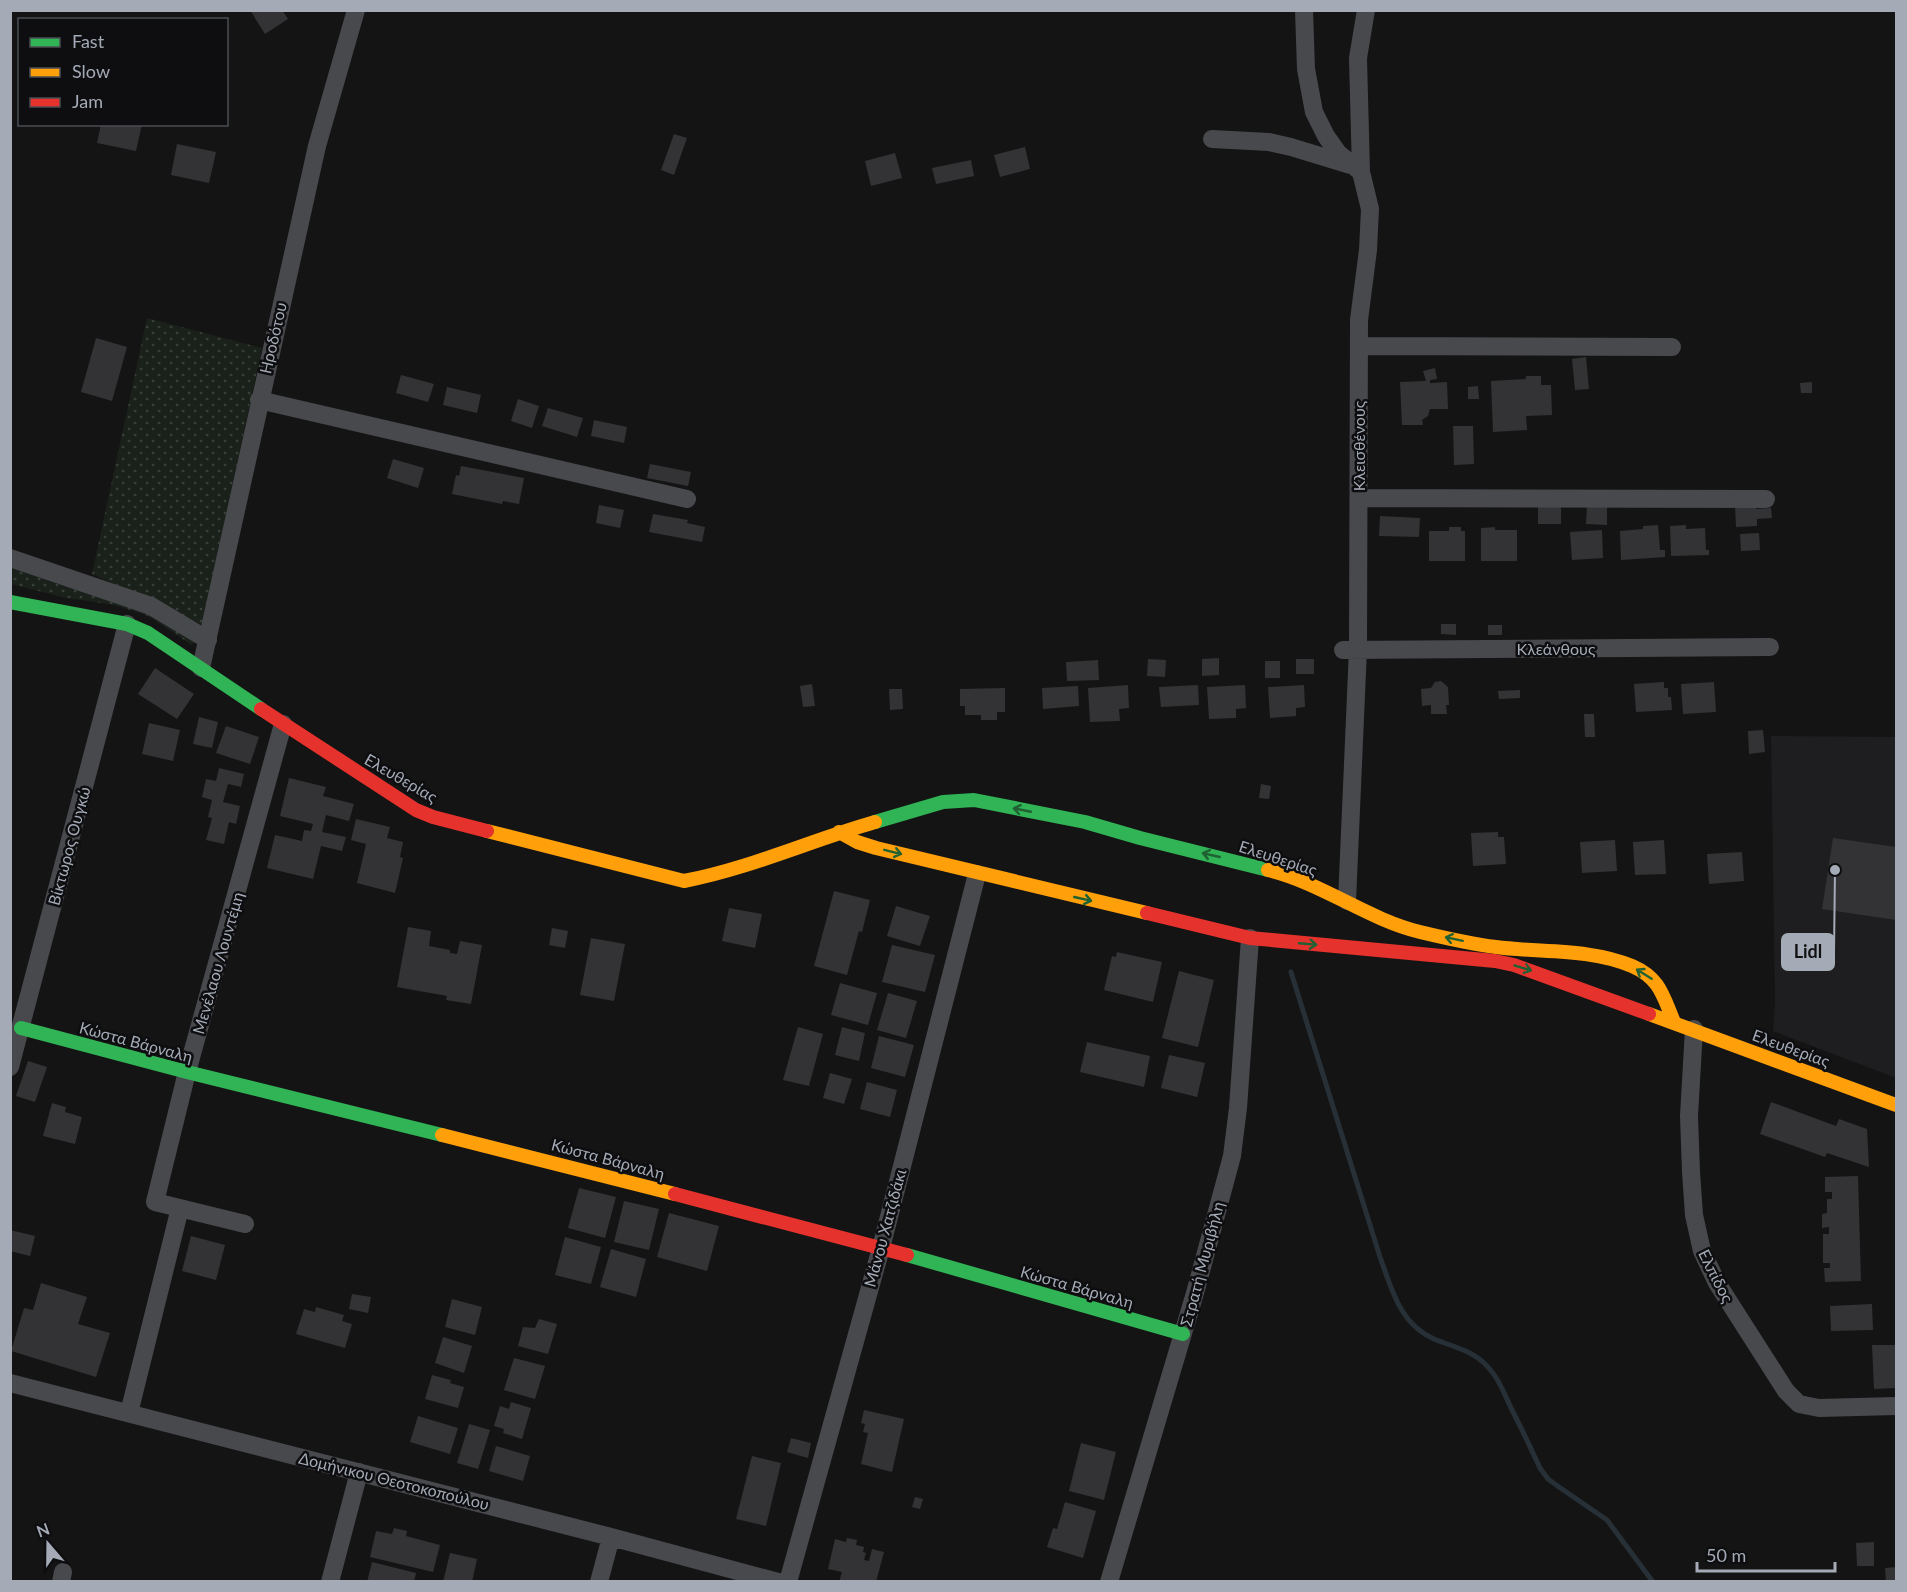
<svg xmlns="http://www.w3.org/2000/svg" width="1907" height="1592" font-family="Lato,sans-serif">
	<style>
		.built { fill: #1e1e20 }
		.grass { fill: url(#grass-dots) }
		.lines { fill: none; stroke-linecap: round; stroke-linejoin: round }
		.stream { stroke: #273036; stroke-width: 5 }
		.building { fill: #333335 }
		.street { stroke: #48494d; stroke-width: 18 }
		.fast { stroke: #30b455; stroke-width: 14 }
		.slow { stroke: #ff9f0a; stroke-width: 14 }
		.jam { stroke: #e5322d; stroke-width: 14 }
		.oneway { stroke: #1f6132 }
		.labels { text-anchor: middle; stroke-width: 5; stroke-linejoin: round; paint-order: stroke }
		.street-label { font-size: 16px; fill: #a4abb6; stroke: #0e0e10 }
		.leader { fill: none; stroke: #a4abb6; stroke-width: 2 }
		.callout-dot { fill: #a4abb6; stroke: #0e0e10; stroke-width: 2 }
		.callout { fill: #a4abb6; stroke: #a4abb6; stroke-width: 2 }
		.callout-label { font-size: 18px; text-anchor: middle; font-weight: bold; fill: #111 }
	</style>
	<defs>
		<pattern id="grass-dots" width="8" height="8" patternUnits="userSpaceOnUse" patternTransform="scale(1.5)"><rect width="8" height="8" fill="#1a211a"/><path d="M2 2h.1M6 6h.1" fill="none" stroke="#383f39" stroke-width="1.8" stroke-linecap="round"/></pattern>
	</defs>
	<rect width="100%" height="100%" fill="#141414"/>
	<path class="built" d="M 1771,736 L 1896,737 L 1896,1078 L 1773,1031 L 1775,1003 Z"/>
	<path class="grass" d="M 147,318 L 262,348 L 202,625 L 92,574 Z
		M 10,567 L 63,586 L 86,591 L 141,608 L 195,639 L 192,645 L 148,616 L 137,612 L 109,604 L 66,598 L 11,584 Z"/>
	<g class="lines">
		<path class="stream" d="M 1291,972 L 1380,1257 C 1392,1290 1400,1324 1434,1339 C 1451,1346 1470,1350 1484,1363 C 1498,1376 1504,1393 1512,1410 C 1522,1429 1531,1449 1540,1468 L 1548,1479 L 1559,1487 L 1607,1520 L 1653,1582"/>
	</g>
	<path class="building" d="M 250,10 L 282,10 L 288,19 L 265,34 Z
		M 101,124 L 142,124 L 136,151 L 97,143 Z
		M 674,134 L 687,138 L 674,175 L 661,170 Z
		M 177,144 L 216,152 L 209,183 L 171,175 Z
		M 1025,147 L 1030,169 L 1000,177 L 994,155 Z
		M 895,153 L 902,178 L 871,186 L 865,161 Z
		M 971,160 L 974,176 L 936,184 L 932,168 Z
		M 96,338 L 127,347 L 112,401 L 81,392 Z
		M 1586,357 L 1589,389 L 1575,390 L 1572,359 Z
		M 1435,368 L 1437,379 L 1430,380 L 1430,383 L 1447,382 L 1448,409 L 1430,409 L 1428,416 L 1422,420 L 1423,425 L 1402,425 L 1400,382 L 1426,381 L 1423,371 Z
		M 401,375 L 434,384 L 428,402 L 396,393 Z
		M 1526,376 L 1541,376 L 1541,385 L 1551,385 L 1552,415 L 1526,416 L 1527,430 L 1493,432 L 1491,381 L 1526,379 Z
		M 1812,382 L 1812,393 L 1801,393 L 1800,383 Z
		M 1478,386 L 1479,399 L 1468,399 L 1468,387 Z
		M 447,387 L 481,395 L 477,413 L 443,405 Z
		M 518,399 L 539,406 L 532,428 L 511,421 Z
		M 548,408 L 583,418 L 577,437 L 542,426 Z
		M 594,420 L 627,427 L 624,443 L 591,436 Z
		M 1453,426 L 1473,426 L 1474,464 L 1454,465 Z
		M 393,459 L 424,468 L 418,488 L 387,478 Z
		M 650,464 L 691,472 L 688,486 L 647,478 Z
		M 461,466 L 524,478 L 519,504 L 503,501 L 502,504 L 452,494 L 456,475 L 459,476 Z
		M 1756,504 L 1756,509 L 1771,508 L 1772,518 L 1757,519 L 1757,526 L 1736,527 L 1735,505 Z
		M 599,505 L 624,510 L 620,528 L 596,523 Z
		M 1587,505 L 1607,506 L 1607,525 L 1586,524 Z
		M 1538,506 L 1561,506 L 1561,524 L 1538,524 Z
		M 653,514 L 688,520 L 687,523 L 705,527 L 702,542 L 649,532 Z
		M 1380,516 L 1420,518 L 1419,537 L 1379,536 Z
		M 1658,525 L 1660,550 L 1665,550 L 1665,557 L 1621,560 L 1620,531 L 1643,529 L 1643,526 Z
		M 1686,525 L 1686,529 L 1705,528 L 1706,550 L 1709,550 L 1709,555 L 1671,556 L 1670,526 Z
		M 1449,527 L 1461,527 L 1461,531 L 1465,531 L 1465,561 L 1429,561 L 1429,531 L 1449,531 Z
		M 1495,527 L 1495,530 L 1517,530 L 1517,561 L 1481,561 L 1481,528 Z
		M 1602,530 L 1603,558 L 1572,560 L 1570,532 Z
		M 1759,533 L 1760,550 L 1741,551 L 1740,534 Z
		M 1441,624 L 1456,624 L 1456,635 L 1441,634 Z
		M 1488,625 L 1502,625 L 1502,635 L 1488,635 Z
		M 1219,658 L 1219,675 L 1202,676 L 1202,659 Z
		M 1148,659 L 1166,660 L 1165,677 L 1147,676 Z
		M 1296,659 L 1314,659 L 1314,674 L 1296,674 Z
		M 1098,660 L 1099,680 L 1067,681 L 1066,662 Z
		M 1265,661 L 1280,661 L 1280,678 L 1265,678 Z
		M 155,668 L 194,694 L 177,719 L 138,694 Z
		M 1441,681 L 1448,687 L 1449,705 L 1446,705 L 1447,714 L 1431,714 L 1431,705 L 1422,706 L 1421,689 L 1431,688 L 1435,682 Z
		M 1664,682 L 1664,688 L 1668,688 L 1668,697 L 1671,697 L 1672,710 L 1636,712 L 1634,684 Z
		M 1714,682 L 1716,712 L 1683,714 L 1681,684 Z
		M 812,684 L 815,706 L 803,707 L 800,686 Z
		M 1128,685 L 1129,708 L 1119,709 L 1120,721 L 1090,722 L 1088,688 Z
		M 1198,685 L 1199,705 L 1161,707 L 1159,687 Z
		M 1245,685 L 1246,708 L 1236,709 L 1236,718 L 1209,719 L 1207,687 Z
		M 1304,685 L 1305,707 L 1296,708 L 1296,716 L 1270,718 L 1268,687 Z
		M 1078,686 L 1079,706 L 1043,709 L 1042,688 Z
		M 1005,688 L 1005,712 L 997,712 L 997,720 L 981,720 L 981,715 L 965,715 L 965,706 L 960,706 L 960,689 Z
		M 889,689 L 902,689 L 903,709 L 890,710 Z
		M 1520,690 L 1520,698 L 1499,699 L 1498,691 Z
		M 1584,714 L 1594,714 L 1595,737 L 1585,737 Z
		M 199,717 L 218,722 L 212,748 L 193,744 Z
		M 149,723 L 180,730 L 173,761 L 142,754 Z
		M 226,726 L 259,737 L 250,764 L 216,753 Z
		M 1763,730 L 1765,752 L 1749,754 L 1748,731 Z
		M 219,768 L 244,774 L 241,787 L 228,784 L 223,802 L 240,806 L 236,824 L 229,822 L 224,844 L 206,840 L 212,818 L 208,817 L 212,800 L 202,797 L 206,779 L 216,781 Z
		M 289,778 L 326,787 L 323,796 L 354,804 L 349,821 L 326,815 L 322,832 L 346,837 L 342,851 L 321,846 L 313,879 L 267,868 L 275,835 L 302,841 L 304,830 L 311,831 L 313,824 L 280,816 Z
		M 1261,784 L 1271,786 L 1269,799 L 1259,798 Z
		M 356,819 L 390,827 L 387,838 L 403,842 L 400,857 L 403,858 L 395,893 L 357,883 L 366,844 L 351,840 Z
		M 1498,832 L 1498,837 L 1504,837 L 1506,864 L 1473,866 L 1471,833 Z
		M 1833,838 L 1896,847 L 1896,920 L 1822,909 Z
		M 1615,840 L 1617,871 L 1582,873 L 1580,842 Z
		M 1664,840 L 1666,874 L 1635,875 L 1633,842 Z
		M 1742,852 L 1744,881 L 1709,884 L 1707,854 Z
		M 834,891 L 870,900 L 862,932 L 859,931 L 847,975 L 814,966 Z
		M 896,906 L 930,916 L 920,946 L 887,936 Z
		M 729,908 L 762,914 L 755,948 L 722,941 Z
		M 408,927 L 431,931 L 429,946 L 450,950 L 450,953 L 457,954 L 460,941 L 482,945 L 471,1004 L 446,1000 L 447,996 L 397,987 Z
		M 552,928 L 568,931 L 565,948 L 549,945 Z
		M 591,938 L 625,944 L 614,1001 L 580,995 Z
		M 892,945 L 935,955 L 925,992 L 882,982 Z
		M 1117,952 L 1162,962 L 1153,1002 L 1104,990 L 1112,956 L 1116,957 Z
		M 1179,971 L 1214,980 L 1198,1047 L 1162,1038 Z
		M 840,983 L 877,993 L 868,1025 L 831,1015 Z
		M 888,993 L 917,1001 L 906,1038 L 877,1030 Z
		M 798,1027 L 823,1034 L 809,1086 L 783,1080 Z
		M 842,1027 L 865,1033 L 859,1061 L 835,1055 Z
		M 879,1036 L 914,1045 L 905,1077 L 871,1068 Z
		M 1087,1042 L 1150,1056 L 1144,1087 L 1080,1072 Z
		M 1169,1055 L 1205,1063 L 1197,1097 L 1161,1088 Z
		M 28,1061 L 47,1067 L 35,1102 L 16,1096 Z
		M 830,1073 L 852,1079 L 844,1104 L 823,1098 Z
		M 867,1082 L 897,1090 L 890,1117 L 860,1109 Z
		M 1771,1102 L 1836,1126 L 1839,1119 L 1867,1129 L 1869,1167 L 1827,1153 L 1825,1157 L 1760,1134 Z
		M 52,1103 L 66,1107 L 65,1112 L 82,1117 L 75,1144 L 43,1136 Z
		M 1858,1176 L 1861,1281 L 1825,1282 L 1824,1268 L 1830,1268 L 1830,1263 L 1823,1263 L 1823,1234 L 1829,1234 L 1829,1227 L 1822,1228 L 1822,1214 L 1827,1213 L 1827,1199 L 1832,1199 L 1832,1192 L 1825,1192 L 1825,1177 Z
		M 579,1188 L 616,1197 L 605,1238 L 568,1228 Z
		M 624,1201 L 659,1209 L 649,1250 L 614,1242 Z
		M 669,1213 L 719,1226 L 707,1271 L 657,1257 Z
		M 10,1230 L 35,1236 L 30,1256 L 10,1251 Z
		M 191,1236 L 225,1245 L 216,1280 L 182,1271 Z
		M 565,1237 L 601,1247 L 591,1284 L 555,1275 Z
		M 611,1249 L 646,1259 L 636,1297 L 600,1287 Z
		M 41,1283 L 87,1297 L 78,1324 L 110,1333 L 96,1377 L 11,1351 L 24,1308 L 33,1310 Z
		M 352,1294 L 371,1297 L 368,1313 L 349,1309 Z
		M 452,1299 L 482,1307 L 475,1335 L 445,1327 Z
		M 1872,1304 L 1873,1330 L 1831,1331 L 1830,1306 Z
		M 316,1307 L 344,1315 L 342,1321 L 352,1324 L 345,1348 L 296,1334 L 304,1309 L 315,1312 Z
		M 539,1319 L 557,1324 L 548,1354 L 518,1346 L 523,1327 L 535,1328 Z
		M 443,1337 L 472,1346 L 464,1373 L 435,1363 Z
		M 1872,1345 L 1896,1345 L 1896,1388 L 1874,1389 Z
		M 514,1358 L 545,1366 L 535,1399 L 504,1390 Z
		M 432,1375 L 451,1380 L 450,1383 L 464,1387 L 458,1408 L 425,1399 Z
		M 511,1402 L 531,1408 L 522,1439 L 503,1433 L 504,1429 L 494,1426 L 500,1406 L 509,1409 Z
		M 864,1410 L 904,1419 L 892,1472 L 861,1464 L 868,1433 L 863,1432 L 865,1424 L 861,1423 Z
		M 418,1416 L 458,1428 L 450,1454 L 410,1442 Z
		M 469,1424 L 490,1430 L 478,1469 L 457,1463 Z
		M 791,1438 L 811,1443 L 808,1458 L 787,1452 Z
		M 1081,1443 L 1116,1452 L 1104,1500 L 1069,1491 Z
		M 496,1446 L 530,1456 L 523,1481 L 489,1471 Z
		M 752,1456 L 781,1463 L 766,1526 L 736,1519 Z
		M 915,1497 L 923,1499 L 920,1509 L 912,1507 Z
		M 1065,1502 L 1096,1511 L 1083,1558 L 1047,1547 L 1053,1528 L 1057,1529 Z
		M 394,1528 L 407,1531 L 406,1536 L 440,1545 L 433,1572 L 370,1557 L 376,1531 L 392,1534 Z
		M 847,1538 L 857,1540 L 856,1545 L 864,1547 L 863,1552 L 866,1553 L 864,1560 L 869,1561 L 872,1549 L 884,1552 L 876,1582 L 839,1582 L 842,1572 L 828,1569 L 835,1539 L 846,1542 Z
		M 1874,1542 L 1874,1566 L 1857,1566 L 1856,1543 Z
		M 450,1553 L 477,1559 L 472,1582 L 443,1582 Z
		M 372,1562 L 416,1573 L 414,1582 L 367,1582 Z
		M 1896,1567 L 1896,1582 L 1886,1582 L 1885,1568 Z"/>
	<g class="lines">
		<path class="street" d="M 1304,10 L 1306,69 L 1314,112 L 1326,136 L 1338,153 L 1361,172 L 1370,209 L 1368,250 L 1359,320 L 1358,649 L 1347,901
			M 1212,139 L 1269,142 L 1291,147 L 1350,165
			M 1361,172 L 1358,58 L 1366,10
			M 1359,346 L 1672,347
			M 259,400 L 687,499
			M 1359,498 L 1766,499
			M 10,558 L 151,606 L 208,640
			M 1343,650 L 1770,647
			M 201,668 L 317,146 L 356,10
			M 1694,1029 L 1689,1116 L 1691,1172 L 1694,1215 L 1702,1251 L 1717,1283 L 1786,1391 L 1799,1404 L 1819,1408 L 1896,1406
			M 10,1067 L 127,624
			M 245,1224 L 155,1202 L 187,1072 L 283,724
			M 10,1383 L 611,1537 L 778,1582
			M 129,1413 L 180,1208
			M 61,1582 L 63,1572
			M 330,1582 L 359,1472
			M 599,1582 L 611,1537
			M 788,1582 L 881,1248 L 977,874
			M 1109,1582 L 1195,1293 L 1232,1156 L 1238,1108 L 1250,938"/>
		<path class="fast" d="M 10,602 L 127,624 L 148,633 L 261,709
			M 875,822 L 943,802 L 974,800 L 1085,822 L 1140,838 L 1268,870
			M 21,1028 L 187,1072 L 442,1135
			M 907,1255 L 1183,1334"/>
		<path class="slow" d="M 487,831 L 684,881 C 748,869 812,840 875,822
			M 839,832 L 857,842 L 876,848 L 1147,913
			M 1268,870 C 1322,883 1367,919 1420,932 C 1445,938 1471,944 1496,947 C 1541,953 1589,948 1632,966 C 1660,978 1663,996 1674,1022
			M 1649,1014 L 1896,1105
			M 442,1135 L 675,1194"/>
		<path class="jam" d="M 261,709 L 416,810 L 433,817 L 487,831
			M 1147,913 L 1250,938 L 1495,961 L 1514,965 L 1649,1014
			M 675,1194 L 907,1255"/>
	</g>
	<defs><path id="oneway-shaft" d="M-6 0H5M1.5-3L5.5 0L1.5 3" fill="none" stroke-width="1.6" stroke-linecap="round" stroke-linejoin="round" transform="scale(1.5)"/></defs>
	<g class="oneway">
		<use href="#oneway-shaft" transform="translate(1022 810) rotate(-169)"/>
		<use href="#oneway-shaft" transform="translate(893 852) rotate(14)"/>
		<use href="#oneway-shaft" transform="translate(1211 855) rotate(-167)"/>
		<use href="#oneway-shaft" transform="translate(1083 899) rotate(13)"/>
		<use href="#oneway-shaft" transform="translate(1454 939) rotate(-168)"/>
		<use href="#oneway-shaft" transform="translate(1308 944) rotate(5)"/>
		<use href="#oneway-shaft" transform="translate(1523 968) rotate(17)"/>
		<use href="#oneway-shaft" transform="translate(1644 974) rotate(-148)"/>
	</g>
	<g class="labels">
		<g class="street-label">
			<text transform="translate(273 338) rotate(-77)" y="6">Ηροδότου</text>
			<text transform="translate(1359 446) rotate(-90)" y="6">Κλεισθένους</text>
			<text x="1556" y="655">Κλεάνθους</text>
			<text transform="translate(401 778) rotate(30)" y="6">Ελευθερίας</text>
			<text transform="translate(69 846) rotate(-75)" y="6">Βίκτωρος Ουγκώ</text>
			<text transform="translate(1278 858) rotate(18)" y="6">Ελευθερίας</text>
			<text transform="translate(218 963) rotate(-74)" y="6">Μενέλαου Λουντέμη</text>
			<text transform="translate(136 1042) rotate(15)" y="6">Κώστα Βάρναλη</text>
			<text transform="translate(1791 1048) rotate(20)" y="6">Ελευθερίας</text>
			<text transform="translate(608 1159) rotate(15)" y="6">Κώστα Βάρναλη</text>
			<text transform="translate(885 1228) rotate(-75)" y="6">Μάνου Χατζιδάκι</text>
			<text transform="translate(1202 1264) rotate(-75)" y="6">Στρατή Μυριβήλη</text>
			<text transform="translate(1716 1276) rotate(63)" y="6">Ελπίδος</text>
			<text transform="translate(1077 1287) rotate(16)" y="6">Κώστα Βάρναλη</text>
			<text transform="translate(394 1481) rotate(14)" y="6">Δομήνικου Θεοτοκοπούλου</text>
		</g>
	</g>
	<path class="leader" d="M1835 870L1834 952"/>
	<circle class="callout-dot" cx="1835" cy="870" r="6"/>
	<rect class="callout" x="1782" y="934" width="52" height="36" rx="6"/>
	<g class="callout-label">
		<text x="1808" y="958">Lidl</text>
	</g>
	<rect width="1907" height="1592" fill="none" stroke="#a4abb6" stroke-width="24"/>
	<rect x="18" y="18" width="210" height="108" fill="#0e0e10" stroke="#4a4d52" stroke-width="1.5"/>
	<rect x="30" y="38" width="30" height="9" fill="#30b455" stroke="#4a4d52" stroke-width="1.5"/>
	<text x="72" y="48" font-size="18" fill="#a4abb6">Fast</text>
	<rect x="30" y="68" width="30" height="9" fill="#ff9f0a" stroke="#4a4d52" stroke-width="1.5"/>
	<text x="72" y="78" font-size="18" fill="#a4abb6">Slow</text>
	<rect x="30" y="98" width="30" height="9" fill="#e5322d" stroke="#4a4d52" stroke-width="1.5"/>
	<text x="72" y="108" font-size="18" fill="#a4abb6">Jam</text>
	<g transform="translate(48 1544) rotate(340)" stroke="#0e0e10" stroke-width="4.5" paint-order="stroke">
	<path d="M0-4.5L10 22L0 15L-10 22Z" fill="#a4abb6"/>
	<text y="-9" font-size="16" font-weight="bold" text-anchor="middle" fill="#a4abb6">N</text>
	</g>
	<path d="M1697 1562v9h138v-9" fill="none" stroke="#a4abb6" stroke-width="3"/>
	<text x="1706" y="1562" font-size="18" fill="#a4abb6" stroke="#0e0e10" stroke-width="4.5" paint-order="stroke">50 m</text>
</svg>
